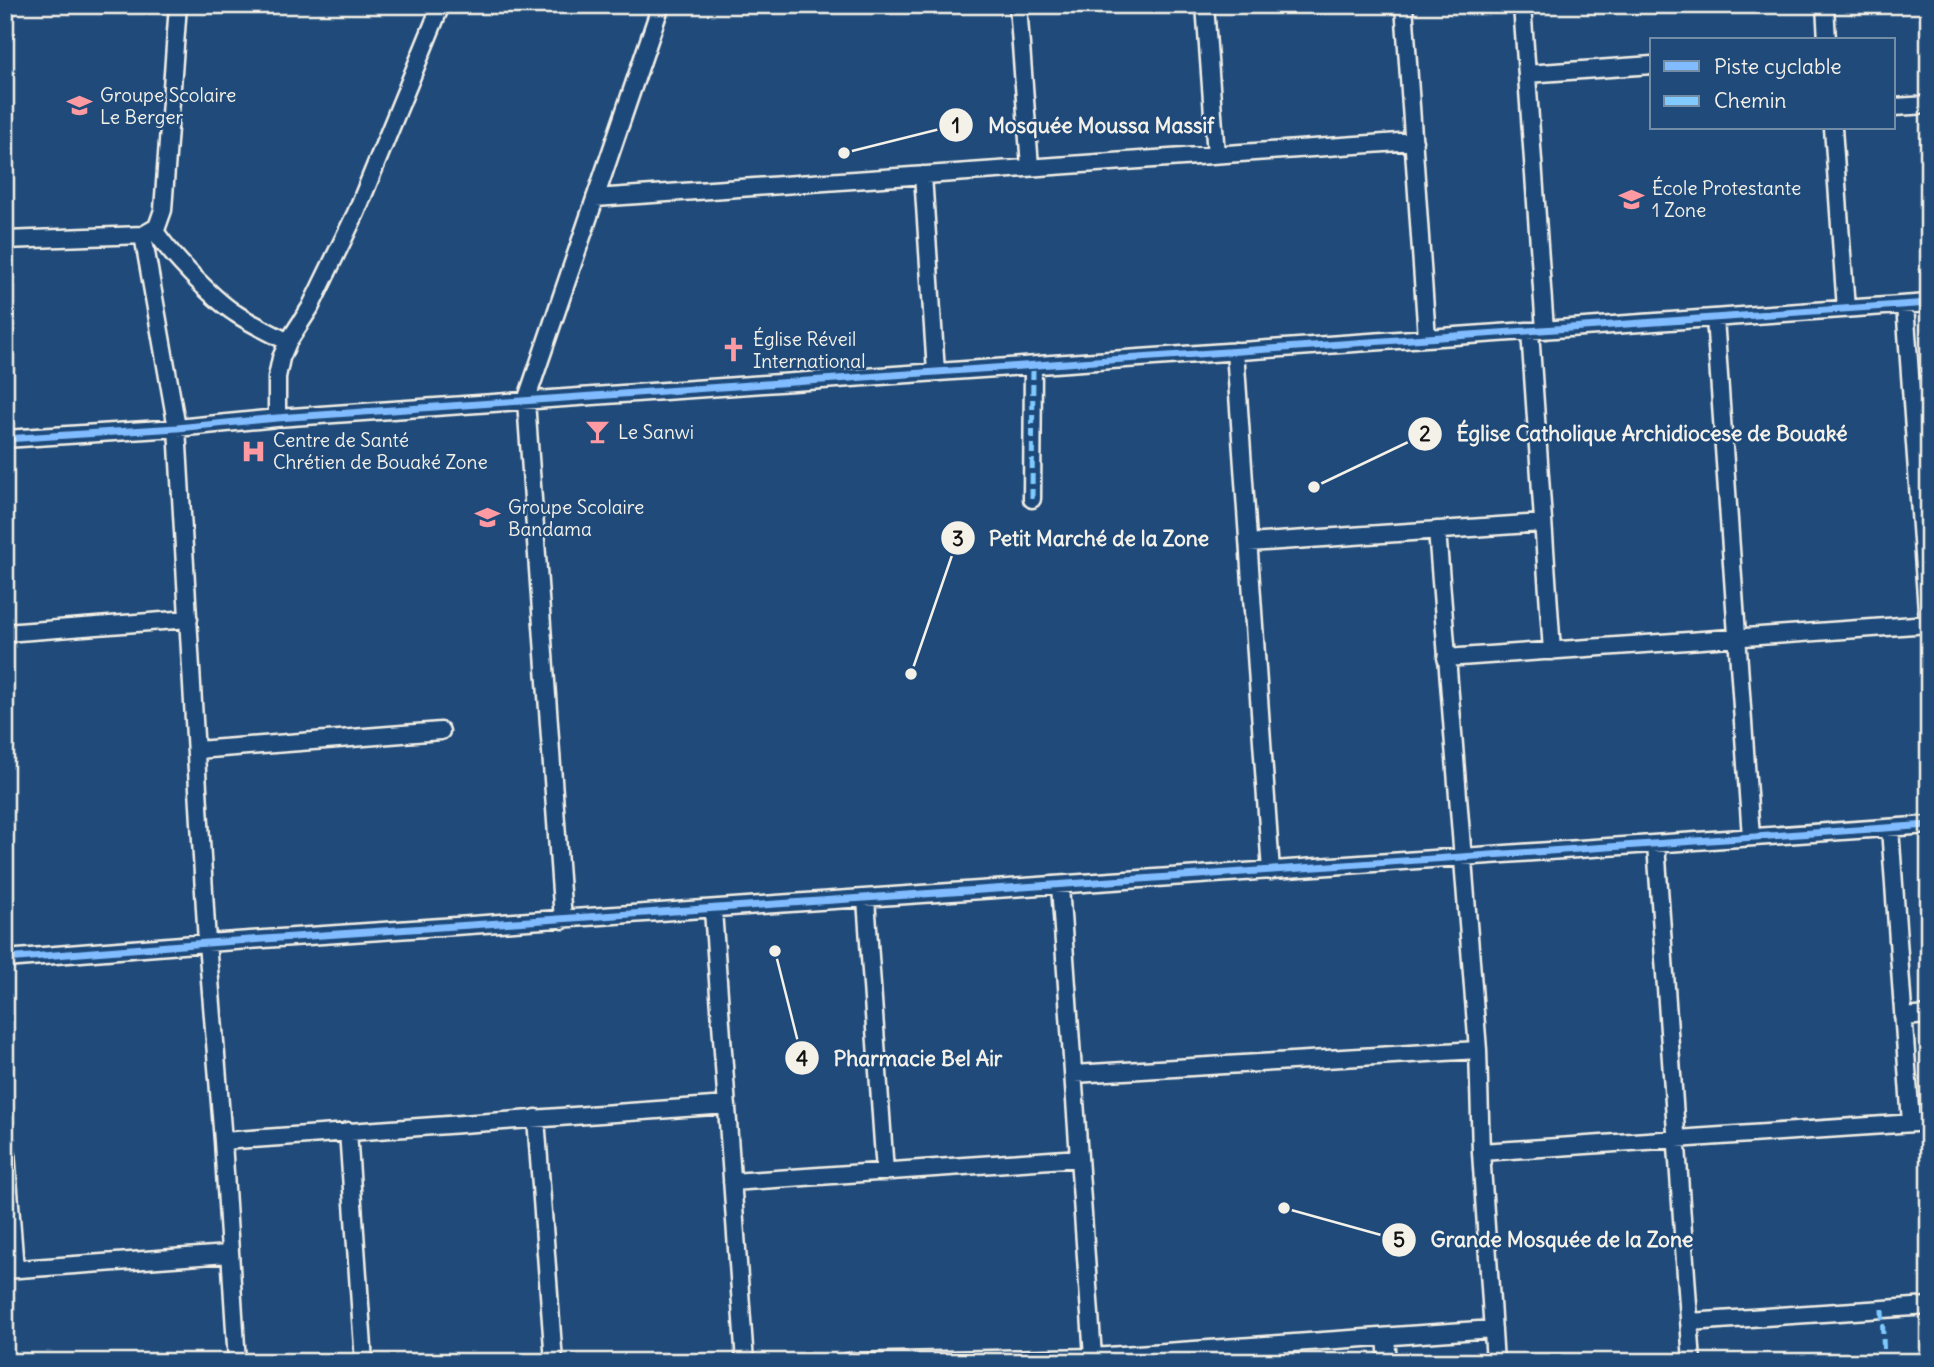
<svg xmlns="http://www.w3.org/2000/svg" width="1934" height="1367" font-family="Delius,sans-serif">
	<style>
		.lines { fill: none; stroke-linecap: round; stroke-linejoin: round }
		.minor-casing { stroke: #f4f1e8; stroke-width: 21 }
		.minor { stroke: #1f4a7a; stroke-width: 16 }
		.quiet { stroke: #80caff; stroke-width: 5; stroke-dasharray: 10 5; stroke-linecap: butt }
		.cycleway-casing { stroke: #1f4a7a; stroke-width: 11 }
		.cycleway { stroke: #80bcff; stroke-width: 7 }
		.labels { text-anchor: middle; stroke-width: 5; stroke-linejoin: round; paint-order: stroke }
		.poi-label { font-size: 19px; fill: #f4f1e8; stroke: #1f4a7a; text-anchor: start }
		.leader { fill: none; stroke: #f4f1e8; stroke-width: 2.5 }
		.callout-dot { fill: #f4f1e8; stroke: #1f4a7a; stroke-width: 2.5 }
		.mark-label { font-size: 21px; text-anchor: middle; font-weight: bold; fill: #111 }
		.callout-label { font-size: 21px; text-anchor: middle; font-weight: bold; fill: #f4f1e8; stroke: #1f4a7a; stroke-width: 5; stroke-linejoin: round; paint-order: stroke }
	</style>
	<rect width="100%" height="100%" fill="#1f4a7a"/>
	<filter id="ink" filterUnits="userSpaceOnUse"><feTurbulence type="fractalNoise" baseFrequency=".0143" numOctaves="2"/><feDisplacementMap in="SourceGraphic" scale="14" xChannelSelector="R" yChannelSelector="G"/><feConvolveMatrix kernelMatrix="1 2 1 2 8 2 1 2 1" color-interpolation-filters="sRGB"/></filter>
	<g filter="url(#ink)">
		<g class="lines">
			<defs>
				<path id="minor" d="M 1018,5 L 1030,167
					M 1205,5 L 1216,155
					M 1404,5 L 1427,338
					M 1522,5 L 1545,330
					M 1825,5 L 1827,40
					M 1527,74 L 1652,65
					M 1894,107 L 1929,105
					M 1833,128 L 1846,309
					M 923,175 L 936,372
					M 595,198 L 1414,141
					M 154,229 C 167,251 213,299 235,313 C 251,324 270,332 288,342
					M 143,235 L 177,428 L 207,943 L 223,1141 L 237,1362
					M 5,240 L 143,235 L 157,227 L 163,210 L 178,5
					M 1905,305 L 1928,624
					M 1715,318 L 1751,837
					M 1530,331 L 1552,651
					M 1235,351 L 1271,871
					M 277,418 L 277,377 L 281,358 L 288,342 L 310,308 L 356,213 L 441,5
					M 5,439 L 177,428 L 277,418 L 1929,303
					M 1032,499 L 1033,366
					M 1437,530 L 1478,1050 L 1481,1152 L 1495,1362
					M 1249,543 L 1543,523
					M 5,633 L 189,619
					M 1446,658 L 1929,624
					M 197,750 L 441,731
					M 1890,828 L 1911,1123
					M 1656,844 L 1692,1362
					M 1060,886 L 1093,1357
					M 866,899 L 885,1172
					M 713,910 L 745,1362
					M 563,920 L 526,401 L 661,5
					M 5,959 L 207,943 L 1929,825
					M 1903,1017 L 1929,1015
					M 1074,1074 L 1478,1050
					M 536,1118 L 554,1362
					M 348,1131 L 364,1362
					M 5,1139 L 15,1269
					M 223,1141 L 727,1105
					M 1481,1152 L 1929,1122
					M 732,1182 L 1079,1158
					M 5,1270 L 228,1254
					M 1689,1322 L 1929,1306
					M 1386,1337 L 1388,1362
					M 848,1362 L 1093,1357 L 1493,1329"/>
			</defs>
			<use href="#minor" class="minor-casing"/>
			<use href="#minor" class="minor"/>
			<path class="quiet" d="M 1032,499 L 1033,366
				M 1882,1309 L 1884,1362"/>
			<defs>
				<path id="cycleway" d="M 5,439 L 177,428 L 277,418 L 1929,303
					M 5,959 L 207,943 L 1929,825"/>
			</defs>
			<use href="#cycleway" class="cycleway-casing"/>
			<use href="#cycleway" class="cycleway"/>
		</g>
	</g>
	<defs>
		<symbol id="school-bare" viewBox="-9 -9 18 18"><path d="M0-5L7-2L0 1L-7-2ZM-4 1L0 2.5L4 1V4Q0 6-4 4Z" fill="#ff9aa2" stroke="#1f4a7a" stroke-width="2.5" paint-order="stroke"/></symbol>
		<symbol id="church-bare" viewBox="-9 -9 18 18"><path d="M-1.2-6h2.4v3.5h3.3v2.4h-3.3V6h-2.4V-.1h-3.3v-2.4h3.3Z" fill="#ff9aa2" stroke="#1f4a7a" stroke-width="2.5" paint-order="stroke"/></symbol>
		<symbol id="bar-bare" viewBox="-9 -9 18 18"><path d="M-6-5H6L.8 .8V4.5H3.5V6h-7V4.5H-.8V.8Z" fill="#ff9aa2" stroke="#1f4a7a" stroke-width="2.5" paint-order="stroke"/></symbol>
		<symbol id="hospital-bare" viewBox="-9 -9 18 18"><path d="M-5-5h3v3.5h4V-5h3V5h-3V1.5h-4V5h-3Z" fill="#ff9aa2" stroke="#1f4a7a" stroke-width="2.5" paint-order="stroke"/></symbol>
	</defs>
	<g fill-rule="evenodd">
		<use href="#school-bare" x="62" y="88" width="35" height="35"/>
		<use href="#school-bare" x="1614" y="182" width="35" height="35"/>
		<use href="#church-bare" x="716" y="332" width="35" height="35"/>
		<use href="#bar-bare" x="580" y="414" width="35" height="35"/>
		<use href="#hospital-bare" x="236" y="434" width="35" height="35"/>
		<use href="#school-bare" x="470" y="500" width="35" height="35"/>
	</g>
	<g class="labels">
		<g class="poi-label">
			<text x="100" y="102">Groupe Scolaire<tspan x="100" dy="22">Le Berger</tspan></text>
			<text x="1652" y="195">École Protestante<tspan x="1652" dy="22">1 Zone</tspan></text>
			<text x="753" y="346">Église Réveil<tspan x="753" dy="22">International</tspan></text>
			<text x="618" y="439">Le Sanwi</text>
			<text x="273" y="447">Centre de Santé<tspan x="273" dy="22">Chrétien de Bouaké Zone</tspan></text>
			<text x="508" y="514">Groupe Scolaire<tspan x="508" dy="22">Bandama</tspan></text>
		</g>
	</g>
	<path class="leader" d="M844 153L956 125M1314 487L1425 434M911 674L958 538M775 951L802 1058M1284 1208L1399 1240"/>
	<g class="callout-dot">
		<circle cx="844" cy="153" r="7"/>
		<circle cx="1314" cy="487" r="7"/>
		<circle cx="911" cy="674" r="7"/>
		<circle cx="775" cy="951" r="7"/>
		<circle cx="1284" cy="1208" r="7"/>
		<circle cx="956" cy="125" r="18"/>
		<circle cx="1425" cy="434" r="18"/>
		<circle cx="958" cy="538" r="18"/>
		<circle cx="802" cy="1058" r="18"/>
		<circle cx="1399" cy="1240" r="18"/>
	</g>
	<g class="mark-label">
		<text x="956" y="133">1</text>
		<text x="1425" y="441">2</text>
		<text x="958" y="546">3</text>
		<text x="802" y="1066">4</text>
		<text x="1399" y="1247">5</text>
	</g>
	<g class="callout-label">
		<text x="1101" y="133">Mosquée Moussa Massif</text>
		<text x="1652" y="441">Église Catholique Archidiocese de Bouaké</text>
		<text x="1099" y="546">Petit Marché de la Zone</text>
		<text x="918" y="1066">Pharmacie Bel Air</text>
		<text x="1562" y="1247">Grande Mosquée de la Zone</text>
	</g>
	<rect width="1934" height="1367" fill="none" stroke="#1f4a7a" stroke-width="28"/>
	<rect x="14" y="14" width="1906" height="1339" fill="none" stroke="#f4f1e8" stroke-width="2.5" filter="url(#ink)"/>
	<rect x="1650" y="38" width="245" height="91" fill="#1f4a7a" stroke="#748da6" stroke-width="2"/>
	<rect x="1664" y="61" width="35" height="10" fill="#80bcff" stroke="#748da6" stroke-width="2"/>
	<text x="1714" y="74" font-size="21" fill="#f4f1e8">Piste cyclable</text>
	<rect x="1664" y="96" width="35" height="10" fill="#80caff" stroke="#748da6" stroke-width="2"/>
	<text x="1714" y="108" font-size="21" fill="#f4f1e8">Chemin</text>
</svg>
